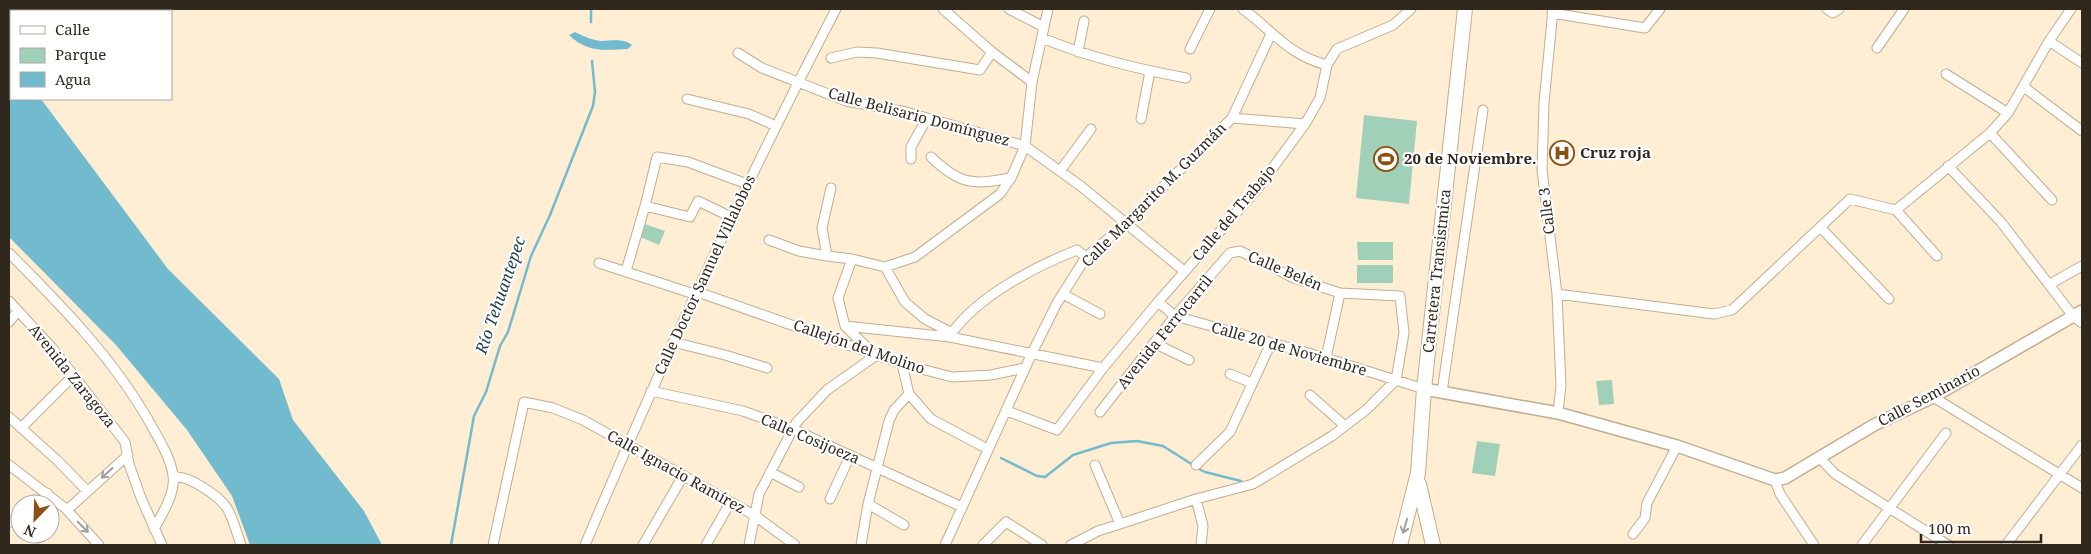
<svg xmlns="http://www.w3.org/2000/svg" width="2091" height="554" font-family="'Noto Serif',serif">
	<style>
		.green { fill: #a0d1b8 }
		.water { fill: #72bbce }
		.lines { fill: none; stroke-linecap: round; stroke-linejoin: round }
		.stream { stroke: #72bbce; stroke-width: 2.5 }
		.minor-casing { stroke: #c2ad8f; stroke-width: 11 }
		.tertiary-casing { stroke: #c2ad8f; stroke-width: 14 }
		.primary-casing { stroke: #c2ad8f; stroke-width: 16 }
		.minor { stroke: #fff; stroke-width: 9 }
		.tertiary { stroke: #fff; stroke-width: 11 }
		.primary { stroke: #fff; stroke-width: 14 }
		.oneway { stroke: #a29e99 }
		.labels { text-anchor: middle; stroke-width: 4.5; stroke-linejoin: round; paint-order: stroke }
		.street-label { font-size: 15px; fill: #30281c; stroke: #fff }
		.poi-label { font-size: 15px; font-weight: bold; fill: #30281c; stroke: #fff; text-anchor: start }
		.water-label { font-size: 16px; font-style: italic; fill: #1d4049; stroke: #fff }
	</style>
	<rect width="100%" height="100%" fill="#ffedd4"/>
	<path class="green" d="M 1364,115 L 1417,121 L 1409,204 L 1356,198 Z
		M 642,223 L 665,231 L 659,245 L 638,236 Z
		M 1357,242 L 1393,242 L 1393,260 L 1358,260 Z
		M 1357,265 L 1393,265 L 1393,283 L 1357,283 Z
		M 1612,380 L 1614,404 L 1599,405 L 1596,381 Z
		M 1477,441 L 1500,444 L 1495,476 L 1472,473 Z"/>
	<path class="water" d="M 575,32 C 583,36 592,40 601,41 C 612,41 623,38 632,45 L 628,49 C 605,50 587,53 569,35 Z
		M 9,53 L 11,57 L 11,99 L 41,99 L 168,269 L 279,379 L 293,420 L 364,511 L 382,545 L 250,545 L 232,496 L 187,430 L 116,345 L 9,237 Z"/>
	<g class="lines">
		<path class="stream" d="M 591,22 L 591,9
			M 1001,458 L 1037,476 L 1045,477 L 1073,455 L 1111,443 L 1137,441 L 1163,446 L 1193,465
			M 1197,468 L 1205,472 L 1241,481
			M 451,545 L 474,416 L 486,392 L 500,346 L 508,332 L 531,256 L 550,215 L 593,106 L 595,92 L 592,61"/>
		<defs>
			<path id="minor" d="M 943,9 L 992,52 L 1032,82
				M 1009,9 L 1044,27
				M 1243,9 C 1273,31 1288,55 1327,65
				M 1553,9 L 1544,103 L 1542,170 L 1557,294 L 1561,385 L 1558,413
				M 1827,9 L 1833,13 L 1839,9
				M 1552,13 L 1645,28 L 1660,9
				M 1042,38 C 1088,57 1137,69 1186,78
				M 2049,41 L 2082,63
				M 1877,48 L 1904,9
				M 1190,49 L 1210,9
				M 1078,52 L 1084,21
				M 738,53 L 762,68 L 846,101 L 906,112 L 1025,146 L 1082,187 L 1184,271
				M 831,58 L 857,52 L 877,53 L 980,70 L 992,52
				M 1946,74 L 2008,113
				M 2024,87 L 2082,131
				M 687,99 L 749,114 L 776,126
				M 1232,118 L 1305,124
				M 1141,119 L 1150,71
				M 1990,133 L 2052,200
				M 931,157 C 960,185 973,185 1011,178
				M 911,159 L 911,147 L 927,118
				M 1948,166 L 2001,222 L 2073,316 L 2082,323
				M 1060,171 L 1091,129
				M 831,188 L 822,228 L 827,256 L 852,259
				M 645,206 L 657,157 L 688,162 L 747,184
				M 1896,210 L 1937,256
				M 1821,228 L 1889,299
				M 769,240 L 799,251 L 827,256
				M 9,253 C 62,306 113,358 150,423 C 159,440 170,456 173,475 C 176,493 162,514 154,529
				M 599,263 L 694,294
				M 885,267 L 905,302 L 925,319 L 952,333 L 950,337 L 1103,368
				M 626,271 L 645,206 L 690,217 L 698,201 L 731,217
				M 2050,284 L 2082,266
				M 695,291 L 902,364 L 952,377 L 991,375 L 1025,368
				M 1063,294 L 1100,314
				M 1557,294 L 1714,314 L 1732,310 L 1850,199 L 1896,210 L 1990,133 L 2008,113 L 2049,41 L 2071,9
				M 9,301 L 54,350 L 125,442 L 129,464 L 141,498 L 162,545
				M 1158,302 L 1175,316 L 1326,358 L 1424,389
				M 9,322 L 18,311
				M 845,326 L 838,298 L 852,259 L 885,267 L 915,257 L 1000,194 L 1011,178 L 1025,146 L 1032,82 L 1048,9
				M 952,333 C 978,296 1036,266 1077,250 L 1086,257
				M 673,342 L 725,355 L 767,368
				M 1154,343 L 1189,360
				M 870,350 L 845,326 L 950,337
				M 1326,358 L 1340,293
				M 902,364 L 909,394 L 931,419 L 982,446
				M 1230,374 L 1252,383
				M 651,391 L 743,411 L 793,429 L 962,507
				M 1442,392 L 1483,110
				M 1310,395 L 1345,426
				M 1933,397 L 2082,488
				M 1007,411 L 1057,430 L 1103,368 L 1158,302 L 1258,188 L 1305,124 L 1320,98 L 1327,65 L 1337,49 L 1393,25 L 1411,9
				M 9,417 L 58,461 L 87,491
				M 21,428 L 74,375
				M 1819,457 L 1835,474 L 1948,545
				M 9,465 L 65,508 L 99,545
				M 1095,465 L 1120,524
				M 1196,465 L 1230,432 L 1271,343
				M 770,472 L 799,487
				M 173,477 C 188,475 218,495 227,508 C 233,518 237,534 241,545
				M 1775,480 L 1780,494 L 1814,545
				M 830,499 L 850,456
				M 1196,499 L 1203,526 L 1201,545
				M 38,504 L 47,493
				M 868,504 L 904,525
				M 67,510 L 128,455
				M 9,522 L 20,522
				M 1633,534 L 1645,518 L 1647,503 L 1677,446
				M 493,545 L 524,402 L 553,408 L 583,420 L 754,515 L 795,545
				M 585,545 C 662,362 744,185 836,9
				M 643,545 L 683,476
				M 706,545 L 730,503
				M 749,545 L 759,494 L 796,423 L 827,390 L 878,354
				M 861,545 L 868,504 L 889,421 L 894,410 L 909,394
				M 945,545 L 1032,353 L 1057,303 L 1086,257 L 1126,224 L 1232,118 L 1271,34
				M 983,545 L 1006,522 L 1042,545
				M 1071,545 L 1098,531 L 1120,524 L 1196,499 L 1253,484 L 1332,436 L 1366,410 L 1396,380 L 1404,333 L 1400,296 L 1340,293 L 1294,278 L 1240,251 L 1230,253 L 1175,316 L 1100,412
				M 1862,545 L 1946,433
				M 2006,545 L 2082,445"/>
			<path id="tertiary" d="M 1424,389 L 1558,413 L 1677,446 L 1775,480 L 1785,478 L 1874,425 L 1933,397 L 2082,311"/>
			<path id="primary" d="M 1419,484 L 1433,545
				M 1400,545 L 1418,473 L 1424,389 L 1465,9"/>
		</defs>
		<use href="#minor" class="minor-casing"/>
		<use href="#tertiary" class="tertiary-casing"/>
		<use href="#primary" class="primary-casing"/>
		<use href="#minor" class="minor"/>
		<use href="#tertiary" class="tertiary"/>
		<use href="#primary" class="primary"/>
	</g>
	<defs><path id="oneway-shaft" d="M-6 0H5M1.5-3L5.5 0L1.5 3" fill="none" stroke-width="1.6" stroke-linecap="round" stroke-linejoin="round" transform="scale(1.25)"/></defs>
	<g class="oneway">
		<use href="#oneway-shaft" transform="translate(107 473) rotate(138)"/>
		<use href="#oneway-shaft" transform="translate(1405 526) rotate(106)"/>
		<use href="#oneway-shaft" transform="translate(83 527) rotate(45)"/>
	</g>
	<defs>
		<symbol id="hospital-ring" viewBox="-11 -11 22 22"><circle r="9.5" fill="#fff" stroke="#8d5013" stroke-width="1.5"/><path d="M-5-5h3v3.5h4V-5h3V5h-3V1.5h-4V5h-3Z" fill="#8d5013"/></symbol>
		<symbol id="stadium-ring" viewBox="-11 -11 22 22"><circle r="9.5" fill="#fff" stroke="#8d5013" stroke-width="1.5"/><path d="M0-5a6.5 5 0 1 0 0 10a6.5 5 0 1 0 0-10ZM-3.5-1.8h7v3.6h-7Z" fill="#8d5013"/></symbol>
	</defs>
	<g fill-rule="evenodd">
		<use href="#hospital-ring" x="1548" y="139" width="28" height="28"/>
		<use href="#stadium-ring" x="1372" y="145" width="28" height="28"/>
	</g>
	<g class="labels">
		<g class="street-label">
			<text transform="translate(919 117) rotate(15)" y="5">Calle Belisario Domínguez</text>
			<text transform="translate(1154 195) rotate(-45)" y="5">Calle Margarito M. Guzmán</text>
			<text transform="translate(1547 211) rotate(-97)" y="5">Calle 3</text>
			<text transform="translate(1234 213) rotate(-50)" y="5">Calle del Trabajo</text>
			<text transform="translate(1285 271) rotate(23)" y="5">Calle Belén</text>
			<text transform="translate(1437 271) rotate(-84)" y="5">Carretera Transistmica</text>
			<text transform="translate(705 275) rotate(-65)" y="5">Calle Doctor Samuel Villalobos</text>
			<text transform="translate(1165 332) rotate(-51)" y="5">Avenida Ferrocarril</text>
			<text transform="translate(859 347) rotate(19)" y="5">Callejón del Molino</text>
			<text transform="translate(1289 349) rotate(16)" y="5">Calle 20 de Noviembre</text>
			<text transform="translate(72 376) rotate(51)" y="5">Avenida Zaragoza</text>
			<text transform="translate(1929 396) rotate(-28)" y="5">Calle Seminario</text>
			<text transform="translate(810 439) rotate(23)" y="5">Calle Cosijoeza</text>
			<text transform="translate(676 472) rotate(29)" y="5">Calle Ignacio Ramírez</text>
		</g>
		<g class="poi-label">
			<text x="1580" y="158">Cruz roja</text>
			<text x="1404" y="164">20 de Noviembre.</text>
		</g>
		<g class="water-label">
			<text transform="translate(500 295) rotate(-71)" y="6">Río Tehuantepec</text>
		</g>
	</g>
	<rect width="2091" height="554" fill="none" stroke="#30281c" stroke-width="20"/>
	<rect x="10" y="10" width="162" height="90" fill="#ffffff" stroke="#aca9a4"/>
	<rect x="20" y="26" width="25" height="8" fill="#ffffff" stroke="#aca9a4"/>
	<text x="55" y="35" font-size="15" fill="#30281c">Calle</text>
	<rect x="20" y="48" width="25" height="15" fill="#a0d1b8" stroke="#aca9a4"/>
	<text x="55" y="60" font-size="15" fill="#30281c">Parque</text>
	<rect x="20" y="72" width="25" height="15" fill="#72bbce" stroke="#aca9a4"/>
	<text x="55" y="85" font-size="15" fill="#30281c">Agua</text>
	<g transform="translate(35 519) rotate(203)"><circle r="24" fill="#ffffff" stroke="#aca9a4"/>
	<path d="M0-4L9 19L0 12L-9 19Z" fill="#8d5013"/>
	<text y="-8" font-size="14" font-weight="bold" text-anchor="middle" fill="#30281c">N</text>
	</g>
	<path d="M1921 534v8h120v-8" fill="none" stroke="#30281c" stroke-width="2.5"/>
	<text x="1928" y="534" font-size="15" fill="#30281c" stroke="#ffffff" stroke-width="4" paint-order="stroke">100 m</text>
</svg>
